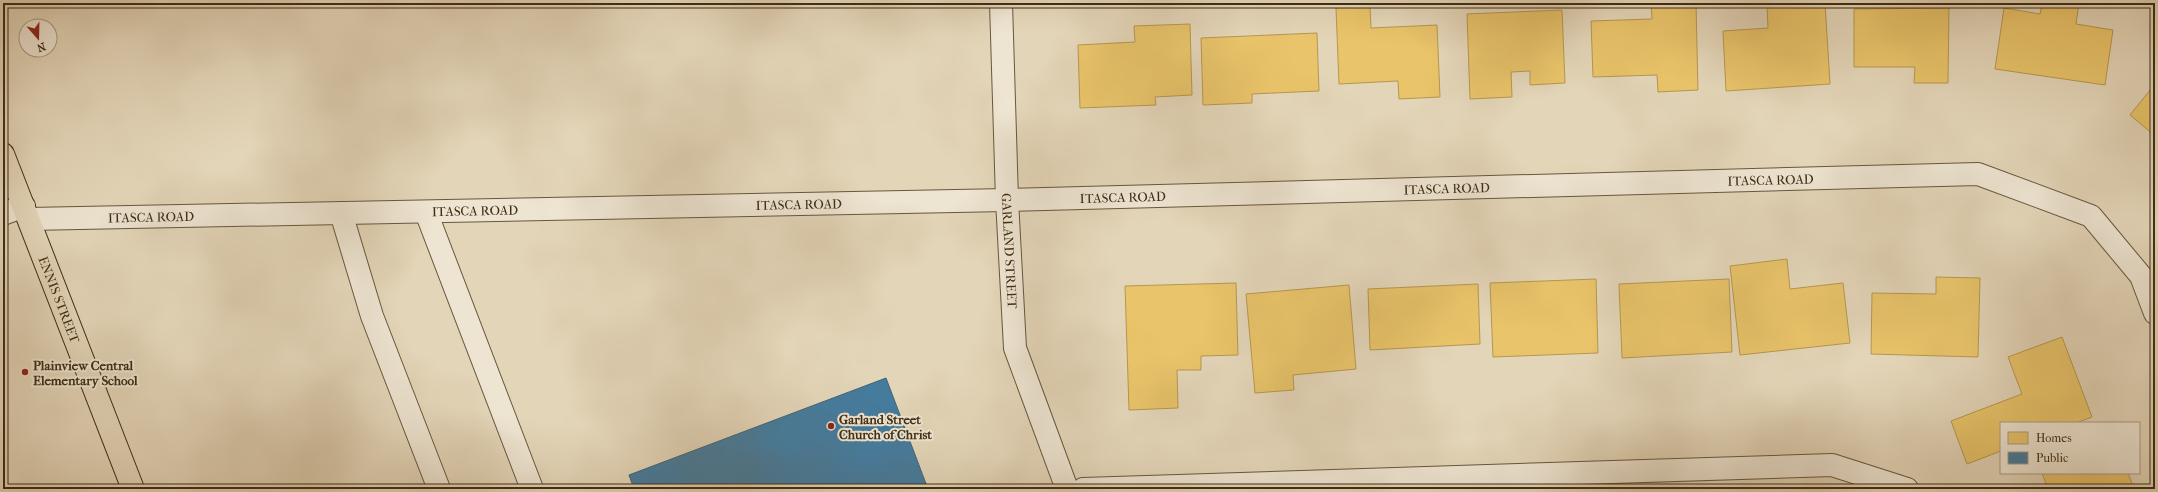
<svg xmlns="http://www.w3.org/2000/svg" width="2158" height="492" font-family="'IM FELL French Canon',serif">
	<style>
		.homes { fill: #e9c46a; stroke: #b69750 }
		.public { fill: #457b9d; stroke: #436474 }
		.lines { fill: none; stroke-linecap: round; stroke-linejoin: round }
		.minor-casing { stroke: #68573d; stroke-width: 24 }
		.major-casing { stroke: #3f2d14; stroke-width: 24 }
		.minor { stroke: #ede4d1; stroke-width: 22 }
		.major { stroke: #e3d5b8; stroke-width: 22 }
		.poi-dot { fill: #8f2418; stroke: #ede4d1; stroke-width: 1.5 }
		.labels { text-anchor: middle; stroke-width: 4; stroke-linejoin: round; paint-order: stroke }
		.street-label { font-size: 13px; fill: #3f2d14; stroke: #ede4d1 }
		.poi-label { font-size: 13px; font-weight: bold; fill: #3f2d14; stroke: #ede4d1; text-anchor: start }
	</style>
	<rect width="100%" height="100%" fill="#e3d5b8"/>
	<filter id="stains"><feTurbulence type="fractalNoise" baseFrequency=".005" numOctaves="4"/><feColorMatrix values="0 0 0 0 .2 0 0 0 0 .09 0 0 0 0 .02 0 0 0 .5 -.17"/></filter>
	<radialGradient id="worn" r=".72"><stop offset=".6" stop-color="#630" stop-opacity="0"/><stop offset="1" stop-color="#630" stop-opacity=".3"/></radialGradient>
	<path class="homes" d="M 1651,3 L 1696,3 L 1698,90 L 1658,92 L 1657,75 L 1593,77 L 1591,21 L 1652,19 Z
		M 1825,3 L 1830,84 L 1726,91 L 1723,31 L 1768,28 L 1767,6 Z
		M 2042,3 L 2079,3 L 2076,24 L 2113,30 L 2105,85 L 1995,69 L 2004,8 L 2040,14 Z
		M 1370,6 L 1371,28 L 1437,25 L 1440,97 L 1399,99 L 1398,81 L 1339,84 L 1336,8 Z
		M 1949,8 L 1948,83 L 1914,83 L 1915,67 L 1854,67 L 1854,9 Z
		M 1562,10 L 1565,83 L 1530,85 L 1530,71 L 1511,72 L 1512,97 L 1470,99 L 1467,14 Z
		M 1190,24 L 1192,95 L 1155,97 L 1156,105 L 1080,108 L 1078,45 L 1135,42 L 1134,26 Z
		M 1317,33 L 1319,91 L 1252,94 L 1252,103 L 1203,105 L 1201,38 Z
		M 2155,84 L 2155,136 L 2130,115 Z
		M 1787,259 L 1790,289 L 1843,283 L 1850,343 L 1740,355 L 1730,266 Z
		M 1936,277 L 1980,278 L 1978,357 L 1871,354 L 1872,293 L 1936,294 Z
		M 1596,279 L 1598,353 L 1493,357 L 1490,283 Z
		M 1729,279 L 1732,352 L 1622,358 L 1619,284 Z
		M 1236,283 L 1238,355 L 1201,356 L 1201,370 L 1177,370 L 1178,408 L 1129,410 L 1125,286 Z
		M 1478,284 L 1480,344 L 1370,350 L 1368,289 Z
		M 1349,285 L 1356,369 L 1293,375 L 1294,390 L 1255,393 L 1246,294 Z
		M 2062,337 L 2092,417 L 2076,423 L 2001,423 L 2001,451 L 1967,464 L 1951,421 L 2022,394 L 2008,357 Z
		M 2042,473 L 2128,473 L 2134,489 L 2048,489 Z"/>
	<path class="public" d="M 886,378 L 928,489 L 634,489 L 629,475 Z"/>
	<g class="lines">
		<defs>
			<g id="minor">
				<path id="s1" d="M 1001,3 L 1007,200 L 1015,348 L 1067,489"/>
				<path d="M 426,212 L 532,489"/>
				<path d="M 341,213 L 372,316 L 439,489"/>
				<path d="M 3,214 L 24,206"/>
				<path id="s2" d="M 29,219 L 1007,200 L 1978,174 L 2091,216 L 2141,276 L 2155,313"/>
				<path d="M 1083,489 L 1832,465 L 1907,489"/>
			</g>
			<g id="major">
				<path id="s3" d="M 3,154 L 133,489"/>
			</g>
		</defs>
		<use href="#minor" class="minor-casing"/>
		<use href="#major" class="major-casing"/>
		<use href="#minor" class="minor"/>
		<use href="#major" class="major"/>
	</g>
	<g class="poi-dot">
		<circle cx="25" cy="372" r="4"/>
		<circle cx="831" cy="426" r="4"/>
	</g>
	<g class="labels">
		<g class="street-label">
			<text dy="5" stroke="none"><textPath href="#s2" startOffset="1742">ITASCA ROAD</textPath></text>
			<text dy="5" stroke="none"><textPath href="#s2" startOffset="1418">ITASCA ROAD</textPath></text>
			<text dy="5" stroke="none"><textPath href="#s2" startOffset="1094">ITASCA ROAD</textPath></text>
			<text dy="5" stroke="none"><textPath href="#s2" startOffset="770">ITASCA ROAD</textPath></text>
			<text dy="5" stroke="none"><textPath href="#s2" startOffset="446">ITASCA ROAD</textPath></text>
			<text dy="5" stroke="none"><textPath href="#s2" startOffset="122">ITASCA ROAD</textPath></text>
			<text dy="5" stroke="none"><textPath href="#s1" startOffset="248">GARLAND STREET</textPath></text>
			<text dy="5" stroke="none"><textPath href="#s3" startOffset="156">ENNIS STREET</textPath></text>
		</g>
		<g class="poi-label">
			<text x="33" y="370">Plainview Central<tspan x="33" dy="15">Elementary School</tspan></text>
			<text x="839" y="424">Garland Street<tspan x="839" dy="15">Church of Christ</tspan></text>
		</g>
	</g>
	<rect width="2158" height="492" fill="none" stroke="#e3d5b8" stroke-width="16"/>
	<rect x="4" y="4" width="2150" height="484" fill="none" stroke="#3f2d14" stroke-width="2"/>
	<rect x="8" y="8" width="2142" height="476" fill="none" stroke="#3f2d14"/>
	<rect x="2000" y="422" width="140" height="52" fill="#ede4d1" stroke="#a79b85"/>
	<rect x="2008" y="432" width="20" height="12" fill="#e9c46a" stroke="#a79b85"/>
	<text x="2036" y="442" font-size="12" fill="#3f2d14">Homes</text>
	<rect x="2008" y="452" width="20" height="12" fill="#457b9d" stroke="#a79b85"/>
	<text x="2036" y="462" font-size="12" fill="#3f2d14">Public</text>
	<g transform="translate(38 38) rotate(160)"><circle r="19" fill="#ede4d1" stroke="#a79b85"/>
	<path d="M0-3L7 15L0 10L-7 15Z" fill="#8f2418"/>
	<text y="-6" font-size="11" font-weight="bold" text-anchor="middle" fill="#3f2d14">N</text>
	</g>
	<rect width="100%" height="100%" filter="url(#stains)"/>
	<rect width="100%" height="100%" fill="url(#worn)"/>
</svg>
